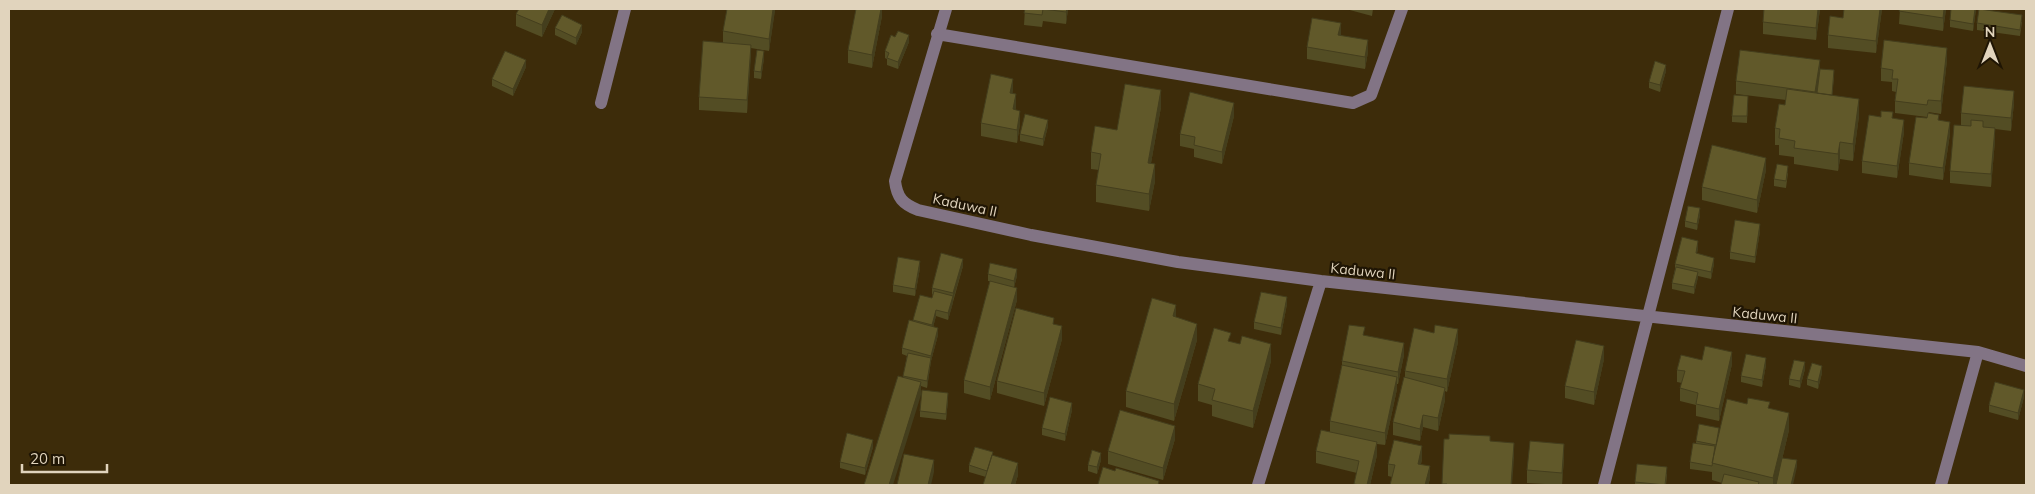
<svg xmlns="http://www.w3.org/2000/svg" width="2035" height="494" font-family="Mulish,sans-serif">
	<style>
		.lines { fill: none; stroke-linecap: round; stroke-linejoin: round }
		.minor { stroke: #827485; stroke-width: 12 }
		.wall { fill: #534d24 }
		.shaded-wall { fill: #443e1d }
		.building { fill: #61592a; stroke: #443e1d }
		.labels { text-anchor: middle; stroke-width: 4.5; stroke-linejoin: round; paint-order: stroke }
		.street-label { font-size: 14px; fill: #e1d4bd; stroke: #1f1504 }
	</style>
	<rect width="100%" height="100%" fill="#3d2c0a"/>
	<g class="lines">
		<path class="minor" d="M 946,9 L 895,181 C 897,198 903,204 918,210 L 1031,235 L 1178,262 L 1321,281 L 1978,352 L 2026,366
			M 937,34 L 1353,103 L 1371,95 L 1402,9
			M 601,103 L 625,9
			M 1258,485 L 1321,281
			M 1604,485 L 1728,9
			M 1941,485 L 1978,352"/>
	</g>
	<path class="wall" d="M 555,9 L 542,37 L 516,26 L 516,14 Z
		M 775,9 L 769,51 L 751,48 L 747,113 L 699,110 L 699,97 L 723,43 L 723,31 Z
		M 882,9 L 882,16 L 872,68 L 848,63 L 848,50 Z
		M 1025,9 L 1068,9 L 1066,24 L 1043,21 L 1042,27 L 1024,25 Z
		M 1346,9 L 1373,9 L 1372,16 Z
		M 1764,9 L 1820,9 L 1816,40 L 1763,34 L 1763,22 Z
		M 1837,9 L 1882,9 L 1876,53 L 1828,48 L 1828,35 L 1843,18 L 1844,10 Z
		M 1900,9 L 1946,9 L 1943,31 L 1899,24 Z
		M 1976,9 L 1973,31 L 1950,27 L 1950,20 Z
		M 2022,22 L 2020,36 L 1977,30 L 1977,23 Z
		M 555,28 L 582,32 L 576,45 L 555,35 Z
		M 1341,35 L 1368,52 L 1365,69 L 1307,59 L 1307,47 Z
		M 909,42 L 898,69 L 887,65 L 887,59 L 885,58 L 885,51 Z
		M 764,58 L 761,79 L 754,78 L 754,71 Z
		M 1947,60 L 1941,114 L 1928,112 L 1939,120 L 1950,134 L 1943,180 L 1909,175 L 1909,163 L 1927,117 L 1895,113 L 1895,101 L 1896,92 L 1892,91 L 1892,82 L 1881,81 L 1881,68 Z
		M 526,67 L 513,96 L 492,86 L 492,79 Z
		M 1820,69 L 1834,77 L 1832,95 L 1859,116 L 1853,161 L 1840,159 L 1838,171 L 1794,164 L 1794,157 L 1779,155 L 1779,145 L 1775,145 L 1775,128 L 1785,105 L 1786,100 L 1736,94 L 1736,81 Z
		M 1666,71 L 1660,92 L 1649,88 L 1649,82 Z
		M 1013,91 L 1012,93 L 1016,107 L 1015,110 L 1020,124 L 1017,143 L 981,136 L 981,123 Z
		M 1748,96 L 1747,123 L 1732,122 L 1732,116 Z
		M 2014,103 L 2011,131 L 1995,129 L 1995,140 L 1991,187 L 1950,183 L 1950,171 L 1961,126 L 1961,113 Z
		M 1161,107 L 1151,163 L 1155,181 L 1149,211 L 1096,202 L 1096,185 L 1099,170 L 1091,169 L 1091,152 L 1117,130 Z
		M 1234,116 L 1222,164 L 1194,157 L 1194,149 L 1180,146 L 1180,134 Z
		M 1893,118 L 1904,132 L 1897,178 L 1862,173 L 1862,161 Z
		M 1048,126 L 1043,146 L 1020,141 L 1020,134 Z
		M 1766,170 L 1757,213 L 1702,200 L 1702,187 Z
		M 1788,173 L 1786,188 L 1774,186 L 1774,179 Z
		M 1700,215 L 1697,230 L 1685,227 L 1685,221 Z
		M 1760,231 L 1755,263 L 1730,259 L 1730,252 Z
		M 1698,248 L 1697,253 L 1714,264 L 1711,279 L 1698,276 L 1694,294 L 1672,289 L 1672,283 L 1675,269 L 1675,264 Z
		M 963,266 L 948,320 L 936,316 L 933,327 L 938,335 L 931,361 L 927,388 L 921,386 L 921,395 L 903,377 L 907,356 L 902,354 L 902,348 L 913,320 L 932,298 L 933,295 L 932,294 L 932,288 Z
		M 920,268 L 915,296 L 893,292 L 893,285 Z
		M 988,274 L 1017,276 L 1014,287 L 1017,300 L 990,400 L 964,393 L 964,380 L 990,281 L 988,281 Z
		M 1287,304 L 1281,335 L 1254,329 L 1254,322 Z
		M 1176,317 L 1197,340 L 1174,421 L 1126,407 L 1126,391 Z
		M 1054,324 L 1062,339 L 1044,406 L 997,393 L 997,381 Z
		M 1434,333 L 1458,342 L 1447,392 L 1445,391 L 1445,400 L 1438,431 L 1423,427 L 1420,441 L 1393,435 L 1393,422 L 1405,377 L 1405,371 Z
		M 1231,342 L 1271,361 L 1253,428 L 1212,416 L 1212,405 L 1198,401 L 1198,384 Z
		M 1404,355 L 1398,384 L 1397,384 L 1397,389 L 1385,445 L 1377,444 L 1377,455 L 1370,485 L 1354,485 L 1357,473 L 1316,463 L 1316,451 L 1330,432 L 1330,421 L 1342,365 L 1342,361 Z
		M 1604,359 L 1594,405 L 1565,398 L 1565,386 Z
		M 1702,360 L 1732,364 L 1719,421 L 1696,416 L 1696,405 L 1680,401 L 1680,388 L 1682,383 L 1677,382 L 1677,370 Z
		M 1766,365 L 1762,387 L 1741,382 L 1741,376 Z
		M 1805,369 L 1800,388 L 1789,385 L 1789,379 Z
		M 1822,373 L 1818,389 L 1807,385 L 1807,379 Z
		M 2024,397 L 2018,420 L 1989,412 L 1989,405 Z
		M 948,400 L 946,420 L 920,417 L 920,411 Z
		M 1770,408 L 1789,430 L 1776,485 L 1721,485 L 1722,483 L 1712,480 L 1712,469 L 1712,472 L 1690,469 L 1690,462 L 1696,443 L 1696,441 L 1719,433 Z
		M 1072,410 L 1065,441 L 1042,435 L 1042,428 Z
		M 1175,439 L 1163,480 L 1108,464 L 1108,451 Z
		M 873,447 L 865,475 L 840,468 L 840,462 Z
		M 993,455 L 1018,475 L 1015,485 L 983,485 L 986,477 L 969,472 L 969,465 Z
		M 1564,457 L 1562,485 L 1527,483 L 1527,470 Z
		M 1422,459 L 1421,464 L 1430,479 L 1428,485 L 1390,485 L 1392,477 L 1388,476 L 1388,464 Z
		M 1101,460 L 1097,474 L 1088,471 L 1088,465 Z
		M 1667,474 L 1666,485 L 1635,485 L 1635,482 Z"/>
	<path class="shaded-wall" d="M 549,9 L 555,9 L 542,37 L 542,25 Z
		M 773,9 L 775,9 L 775,11 L 769,51 L 769,39 Z
		M 881,9 L 882,9 L 882,16 L 872,68 L 872,55 Z
		M 1067,9 L 1068,9 L 1066,24 L 1066,12 Z
		M 1818,9 L 1820,9 L 1816,40 L 1816,28 Z
		M 1880,9 L 1882,9 L 1876,53 L 1876,41 Z
		M 1944,9 L 1946,9 L 1943,31 L 1943,18 Z
		M 1975,9 L 1976,9 L 1973,31 L 1973,24 Z
		M 1341,23 L 1341,35 L 1338,35 Z
		M 582,25 L 582,32 L 576,45 L 576,38 Z
		M 909,35 L 909,42 L 898,69 L 898,62 Z
		M 1368,40 L 1368,52 L 1365,69 L 1365,57 Z
		M 751,45 L 751,57 L 747,113 L 747,100 Z
		M 1947,48 L 1947,60 L 1941,114 L 1941,101 Z
		M 764,51 L 764,58 L 761,79 L 761,72 Z
		M 526,60 L 526,67 L 513,96 L 513,89 Z
		M 1820,60 L 1820,73 L 1815,104 L 1815,92 Z
		M 1666,65 L 1666,71 L 1660,92 L 1660,85 Z
		M 1013,79 L 1013,91 L 1010,105 L 1010,93 Z
		M 1161,90 L 1161,107 L 1148,180 L 1148,163 Z
		M 2014,91 L 2014,103 L 2011,131 L 2011,118 Z
		M 1016,94 L 1016,107 L 1013,122 L 1013,109 Z
		M 1859,99 L 1859,116 L 1853,161 L 1853,144 Z
		M 1234,103 L 1234,116 L 1222,164 L 1222,152 Z
		M 1020,111 L 1020,124 L 1017,143 L 1017,130 Z
		M 1048,120 L 1048,126 L 1043,146 L 1043,139 Z
		M 1904,120 L 1904,132 L 1897,178 L 1897,166 Z
		M 1950,122 L 1950,134 L 1943,180 L 1943,168 Z
		M 1995,128 L 1995,140 L 1991,187 L 1991,174 Z
		M 1840,142 L 1840,159 L 1838,171 L 1838,154 Z
		M 1766,158 L 1766,170 L 1757,213 L 1757,200 Z
		M 1155,164 L 1155,181 L 1149,211 L 1149,194 Z
		M 1700,208 L 1700,215 L 1697,230 L 1697,224 Z
		M 1760,224 L 1760,231 L 1755,263 L 1755,257 Z
		M 1698,241 L 1698,248 L 1696,259 L 1696,253 Z
		M 1714,258 L 1714,264 L 1711,279 L 1711,272 Z
		M 963,259 L 963,266 L 953,300 L 953,293 Z
		M 920,261 L 920,268 L 915,296 L 915,289 Z
		M 1017,269 L 1017,276 L 1014,288 L 1014,281 Z
		M 1698,272 L 1698,278 L 1694,294 L 1694,287 Z
		M 1017,288 L 1017,300 L 990,400 L 990,387 Z
		M 953,296 L 953,303 L 948,320 L 948,313 Z
		M 1287,297 L 1287,304 L 1281,335 L 1281,328 Z
		M 1176,305 L 1176,322 L 1173,316 Z
		M 936,310 L 936,316 L 932,332 L 932,325 Z
		M 1197,324 L 1197,340 L 1174,421 L 1174,404 Z
		M 1062,326 L 1062,339 L 1044,406 L 1044,393 Z
		M 938,328 L 938,335 L 931,361 L 927,388 L 927,381 L 931,360 L 931,356 Z
		M 1458,329 L 1458,342 L 1447,392 L 1447,379 Z
		M 1404,343 L 1404,355 L 1398,384 L 1398,372 Z
		M 1271,344 L 1271,361 L 1253,428 L 1253,411 Z
		M 1604,346 L 1604,359 L 1594,405 L 1594,392 Z
		M 1732,352 L 1732,364 L 1719,421 L 1719,409 Z
		M 1766,358 L 1766,365 L 1762,387 L 1762,380 Z
		M 1805,362 L 1805,369 L 1800,388 L 1800,381 Z
		M 1822,366 L 1822,373 L 1818,389 L 1818,382 Z
		M 1397,377 L 1397,389 L 1385,445 L 1385,433 Z
		M 921,382 L 921,395 L 893,485 L 889,485 Z
		M 1445,388 L 1445,400 L 1438,431 L 1438,418 Z
		M 2024,390 L 2024,397 L 2018,420 L 2018,413 Z
		M 948,393 L 948,400 L 946,420 L 946,414 Z
		M 1072,403 L 1072,410 L 1065,441 L 1065,434 Z
		M 1789,413 L 1789,430 L 1776,485 L 1773,485 L 1773,478 Z
		M 1423,415 L 1423,427 L 1420,441 L 1420,429 Z
		M 1175,426 L 1175,439 L 1163,480 L 1163,468 Z
		M 873,440 L 873,447 L 865,475 L 865,468 Z
		M 1377,442 L 1377,455 L 1370,485 L 1367,485 Z
		M 1514,443 L 1514,459 L 1512,485 L 1511,485 Z
		M 1564,444 L 1564,457 L 1562,485 L 1562,473 Z
		M 1422,446 L 1422,459 L 1418,476 L 1418,464 Z
		M 1101,453 L 1101,460 L 1097,474 L 1097,467 Z
		M 934,460 L 934,472 L 931,485 L 928,485 Z
		M 1797,460 L 1797,467 L 1793,485 L 1791,485 Z
		M 1018,463 L 1018,475 L 1015,485 L 1011,485 Z
		M 1430,466 L 1430,479 L 1428,485 L 1425,485 Z"/>
	<path class="building" d="M 519,9 L 549,9 L 542,25 L 516,14 Z
		M 727,9 L 773,9 L 769,39 L 723,31 Z
		M 856,9 L 881,9 L 872,55 L 848,50 Z
		M 1025,9 L 1067,9 L 1066,12 L 1043,9 L 1042,15 L 1024,13 Z
		M 1764,9 L 1818,9 L 1816,28 L 1763,22 Z
		M 1844,9 L 1880,9 L 1876,41 L 1828,35 L 1830,16 L 1843,18 Z
		M 1900,9 L 1944,9 L 1943,18 L 1899,11 Z
		M 1951,9 L 1975,9 L 1973,24 L 1950,20 Z
		M 1979,9 L 2022,15 L 2020,30 L 1977,23 Z
		M 562,15 L 582,25 L 576,38 L 555,28 Z
		M 1312,18 L 1341,23 L 1338,35 L 1368,40 L 1365,57 L 1307,47 Z
		M 898,31 L 909,35 L 898,62 L 887,58 L 889,53 L 885,51 L 891,35 L 895,37 Z
		M 1884,40 L 1947,48 L 1941,101 L 1928,100 L 1927,105 L 1895,101 L 1898,79 L 1892,79 L 1893,70 L 1881,68 Z
		M 703,41 L 751,45 L 747,100 L 699,97 Z
		M 757,50 L 764,51 L 761,72 L 754,71 Z
		M 1740,50 L 1820,60 L 1815,92 L 1736,81 Z
		M 505,51 L 526,60 L 513,89 L 492,79 Z
		M 1655,61 L 1666,65 L 1660,85 L 1649,82 Z
		M 1820,69 L 1834,70 L 1832,95 L 1817,93 Z
		M 991,74 L 1013,79 L 1010,93 L 1016,94 L 1013,109 L 1020,111 L 1017,130 L 981,123 Z
		M 1125,84 L 1161,90 L 1148,163 L 1155,164 L 1149,194 L 1096,185 L 1101,154 L 1091,152 L 1095,126 L 1117,130 Z
		M 1964,86 L 2014,91 L 2011,118 L 1961,113 Z
		M 1787,89 L 1859,99 L 1853,144 L 1840,142 L 1838,154 L 1794,148 L 1795,141 L 1779,138 L 1780,129 L 1775,128 L 1779,104 L 1785,105 Z
		M 1190,92 L 1234,103 L 1222,152 L 1194,145 L 1195,137 L 1180,134 Z
		M 1734,95 L 1748,96 L 1747,116 L 1732,116 Z
		M 1881,111 L 1893,112 L 1892,118 L 1904,120 L 1897,166 L 1862,161 L 1869,115 L 1881,117 Z
		M 1928,113 L 1939,115 L 1938,120 L 1950,122 L 1943,168 L 1909,163 L 1916,117 L 1927,118 Z
		M 1025,114 L 1048,120 L 1043,139 L 1020,134 Z
		M 1971,120 L 1983,121 L 1983,127 L 1995,128 L 1991,174 L 1950,171 L 1954,125 L 1971,126 Z
		M 1712,145 L 1766,158 L 1757,200 L 1702,187 Z
		M 1777,164 L 1788,166 L 1786,181 L 1774,179 Z
		M 1688,206 L 1700,208 L 1697,224 L 1685,221 Z
		M 1735,220 L 1760,224 L 1755,257 L 1730,252 Z
		M 1682,237 L 1698,241 L 1696,253 L 1714,258 L 1711,272 L 1675,264 Z
		M 941,253 L 963,259 L 953,293 L 932,288 Z
		M 898,257 L 920,261 L 915,289 L 893,285 Z
		M 990,263 L 1017,269 L 1014,281 L 988,274 Z
		M 1676,267 L 1698,272 L 1694,287 L 1672,283 Z
		M 990,281 L 1017,288 L 990,387 L 964,380 Z
		M 934,291 L 953,296 L 948,313 L 936,310 L 932,325 L 913,320 L 920,295 L 932,298 Z
		M 1261,292 L 1287,297 L 1281,328 L 1254,322 Z
		M 1152,298 L 1176,305 L 1173,316 L 1197,324 L 1174,404 L 1126,391 Z
		M 1016,308 L 1054,318 L 1053,324 L 1062,326 L 1044,393 L 997,381 Z
		M 909,320 L 938,328 L 931,356 L 902,348 Z
		M 1349,325 L 1365,327 L 1363,335 L 1404,343 L 1398,372 L 1342,361 Z
		M 1435,325 L 1458,329 L 1447,379 L 1405,371 L 1414,328 L 1434,333 Z
		M 1214,328 L 1231,333 L 1228,341 L 1240,344 L 1242,336 L 1271,344 L 1253,411 L 1212,400 L 1215,389 L 1198,384 Z
		M 1576,340 L 1604,346 L 1594,392 L 1565,386 Z
		M 1705,346 L 1732,352 L 1719,409 L 1696,404 L 1698,393 L 1680,388 L 1685,371 L 1677,370 L 1681,355 L 1702,360 Z
		M 908,353 L 931,358 L 927,381 L 903,376 Z
		M 1746,354 L 1766,358 L 1762,380 L 1741,376 Z
		M 1794,360 L 1805,362 L 1800,381 L 1789,379 Z
		M 1812,363 L 1822,366 L 1818,382 L 1807,379 Z
		M 1342,365 L 1397,377 L 1385,433 L 1330,421 Z
		M 898,376 L 921,382 L 889,485 L 864,485 Z
		M 1404,377 L 1445,388 L 1438,418 L 1423,415 L 1420,429 L 1393,422 Z
		M 1995,382 L 2024,390 L 2018,413 L 1989,405 Z
		M 922,390 L 948,393 L 946,414 L 920,411 Z
		M 1050,397 L 1072,403 L 1065,434 L 1042,428 Z
		M 1748,398 L 1770,402 L 1768,408 L 1789,413 L 1773,478 L 1712,463 L 1727,399 L 1747,404 Z
		M 1120,410 L 1175,426 L 1163,468 L 1108,451 Z
		M 1699,424 L 1719,428 L 1716,445 L 1696,441 Z
		M 1321,430 L 1377,442 L 1367,485 L 1360,485 L 1354,484 L 1359,461 L 1316,451 Z
		M 847,433 L 873,440 L 865,468 L 840,462 Z
		M 1449,434 L 1490,436 L 1490,441 L 1514,443 L 1511,485 L 1447,485 L 1447,484 L 1442,484 L 1444,439 L 1449,439 Z
		M 1394,440 L 1422,446 L 1418,464 L 1430,466 L 1425,485 L 1390,485 L 1395,465 L 1388,464 Z
		M 1530,441 L 1564,444 L 1562,473 L 1527,470 Z
		M 1693,443 L 1715,446 L 1712,466 L 1690,462 Z
		M 975,447 L 993,452 L 987,471 L 969,465 Z
		M 1092,450 L 1101,453 L 1097,467 L 1088,465 Z
		M 904,454 L 934,460 L 928,485 L 897,485 Z
		M 992,455 L 1018,463 L 1011,485 L 983,485 Z
		M 1782,458 L 1797,460 L 1791,485 L 1776,485 Z
		M 1637,464 L 1667,467 L 1665,485 L 1635,482 Z
		M 1103,467 L 1115,471 L 1116,468 L 1159,481 L 1158,485 L 1100,485 L 1098,484 Z
		M 1724,474 L 1759,482 L 1758,485 L 1721,485 Z"/>
	<g class="labels">
		<g class="street-label">
			<text transform="translate(965 205) rotate(12)" y="5">Kaduwa II</text>
			<text transform="translate(1363 271) rotate(6)" y="5">Kaduwa II</text>
			<text transform="translate(1765 315) rotate(6)" y="5">Kaduwa II</text>
		</g>
	</g>
	<rect width="2035" height="494" fill="none" stroke="#e1d4bd" stroke-width="20"/>
	<g transform="translate(1990 45)" stroke="#1f1504" stroke-width="4" paint-order="stroke">
	<path d="M0-4L9 19L0 12L-9 19Z" fill="#e1d4bd"/>
	<text y="-8" font-size="14" font-weight="bold" text-anchor="middle" fill="#e1d4bd">N</text>
	</g>
	<path d="M22 464v8h85v-8" fill="none" stroke="#e1d4bd" stroke-width="2.5"/>
	<text x="30" y="464" font-size="15" fill="#e1d4bd" stroke="#1f1504" stroke-width="4" paint-order="stroke">20 m</text>
</svg>
